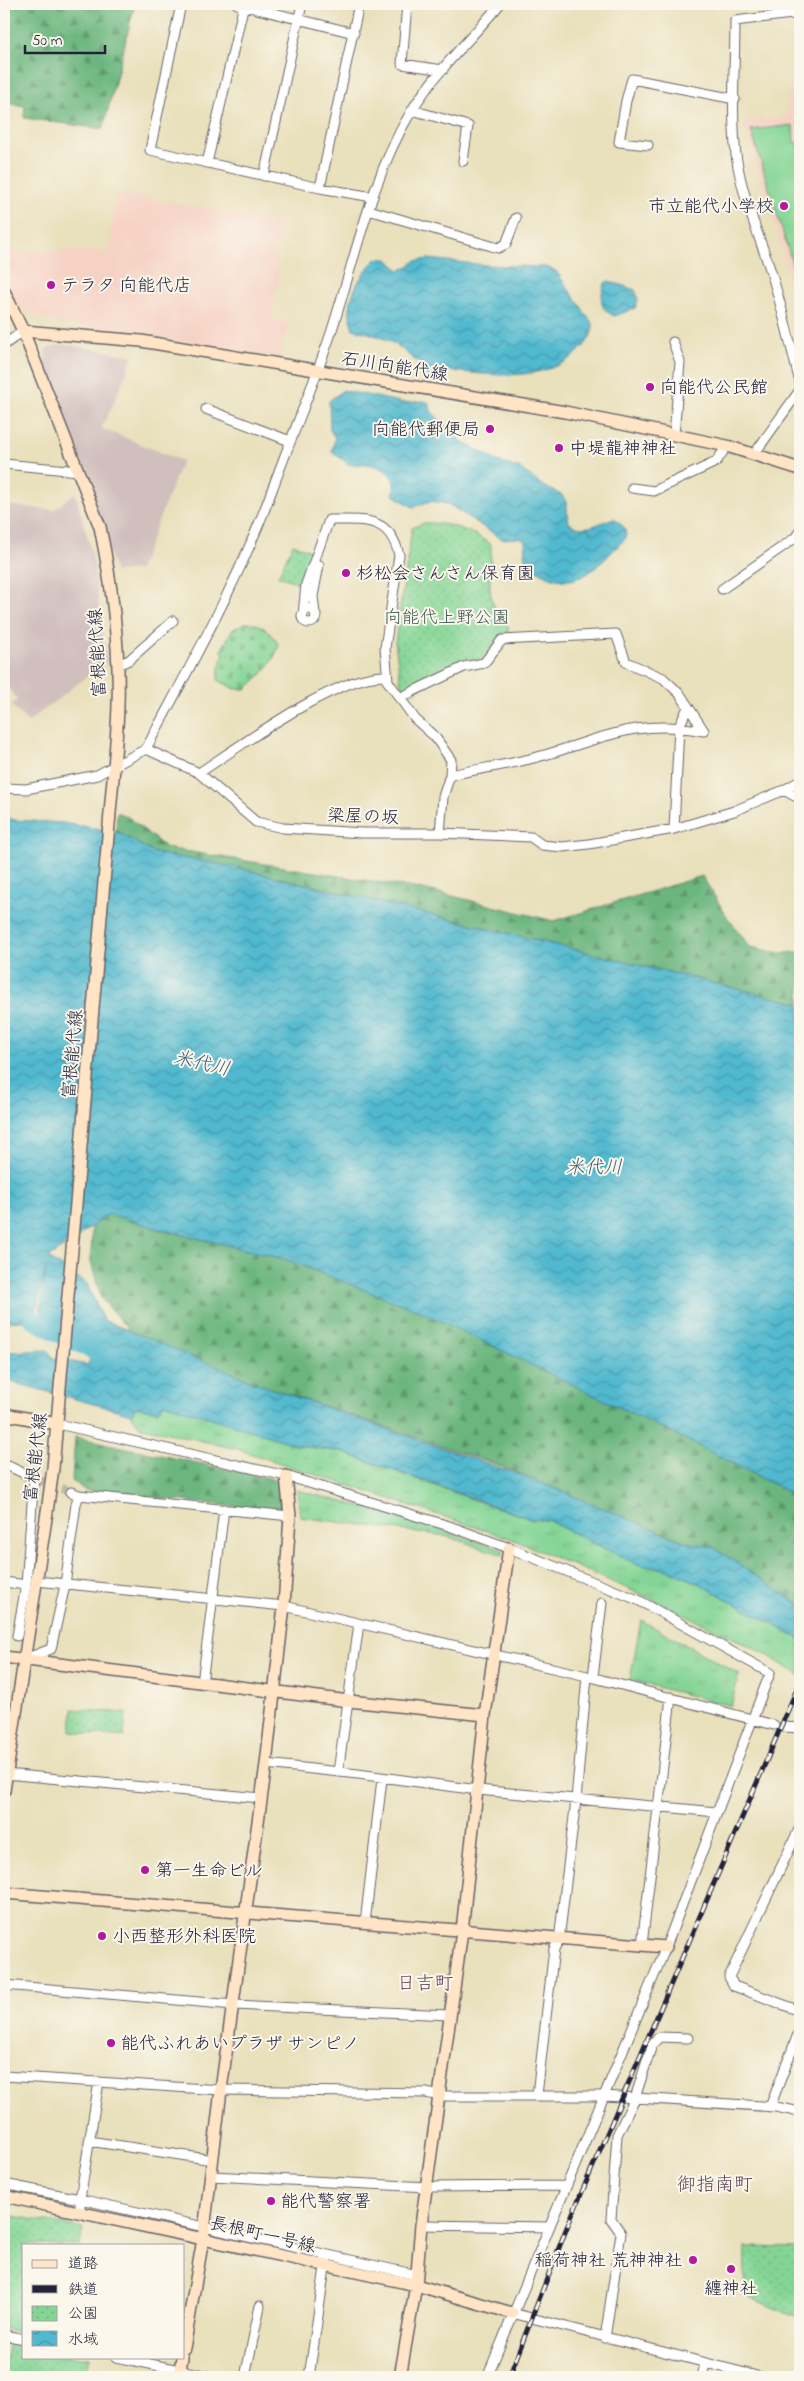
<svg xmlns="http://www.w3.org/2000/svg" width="804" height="2381" font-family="'Indie Flower','Klee One',sans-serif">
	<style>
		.built { fill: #f6d2c4 }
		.industrial { fill: #d1bfbe }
		.grass { fill: url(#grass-tufts); stroke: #537c68 }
		.forest { fill: url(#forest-firs); stroke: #466c5c }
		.cemetery { fill: url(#cemetery-stones); stroke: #537c68 }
		.park { fill: url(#park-dots); stroke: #537c68 }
		.pitch { fill: #84d595; stroke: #537c68 }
		.water { fill: url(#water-waves); stroke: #3a6e85 }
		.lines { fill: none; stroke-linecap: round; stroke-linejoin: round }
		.river { stroke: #51b9cf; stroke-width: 19 }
		.street-tunnel { stroke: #c1baa2; stroke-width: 9; stroke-dasharray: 9 4.5; stroke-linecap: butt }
		.street-casing { stroke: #686468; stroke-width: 11 }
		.secondary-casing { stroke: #686468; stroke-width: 14 }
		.street { stroke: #fff; stroke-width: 9 }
		.secondary { stroke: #ffe4c6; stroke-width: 11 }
		.rail-casing { stroke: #22223b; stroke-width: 5 }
		.rail { stroke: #fbf7ec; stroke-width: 3; stroke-dasharray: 9; stroke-linecap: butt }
		.secondary-bridge-casing { stroke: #686468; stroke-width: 14; stroke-linecap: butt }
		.secondary-bridge { stroke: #ffe4c6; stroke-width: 11 }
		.poi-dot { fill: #b5179e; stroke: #fbf7ec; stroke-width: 2 }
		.labels { text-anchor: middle; stroke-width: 4; stroke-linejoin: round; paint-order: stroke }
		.poi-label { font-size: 18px; fill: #22223b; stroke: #fbf7ec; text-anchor: start }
		.street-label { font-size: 18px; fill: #22223b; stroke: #fbf7ec }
		.park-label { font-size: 18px; fill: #3f5856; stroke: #fbf7ec }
		.water-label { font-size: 19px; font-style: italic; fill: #355e76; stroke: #fbf7ec }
		.neighbourhood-label { font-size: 19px; fill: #644755; stroke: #fbf7ec }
	</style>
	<defs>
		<pattern id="grass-tufts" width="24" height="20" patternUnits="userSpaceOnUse" patternTransform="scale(1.25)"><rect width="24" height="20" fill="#84d595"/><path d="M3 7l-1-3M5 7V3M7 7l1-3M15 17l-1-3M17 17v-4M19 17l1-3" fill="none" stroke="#72b781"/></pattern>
		<pattern id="forest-firs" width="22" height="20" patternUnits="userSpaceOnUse" patternTransform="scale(1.25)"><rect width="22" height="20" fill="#6bb67e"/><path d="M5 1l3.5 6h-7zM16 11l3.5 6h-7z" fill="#589468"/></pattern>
		<pattern id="cemetery-stones" width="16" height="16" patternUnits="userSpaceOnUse" patternTransform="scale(1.25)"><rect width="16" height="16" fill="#84d595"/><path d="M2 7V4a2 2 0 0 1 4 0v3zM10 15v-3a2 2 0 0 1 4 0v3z" fill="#72b781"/></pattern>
		<pattern id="park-dots" width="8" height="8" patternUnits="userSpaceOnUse" patternTransform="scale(1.25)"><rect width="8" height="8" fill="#84d595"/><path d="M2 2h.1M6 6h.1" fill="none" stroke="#72b781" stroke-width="1.8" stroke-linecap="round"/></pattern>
		<pattern id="water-waves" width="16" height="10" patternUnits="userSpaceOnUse" patternTransform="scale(1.25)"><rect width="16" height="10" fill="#51b9cf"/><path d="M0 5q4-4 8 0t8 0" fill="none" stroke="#4396a9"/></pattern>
	</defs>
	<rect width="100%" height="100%" fill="#fbf7ec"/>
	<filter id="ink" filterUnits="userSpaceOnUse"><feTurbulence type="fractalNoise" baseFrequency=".02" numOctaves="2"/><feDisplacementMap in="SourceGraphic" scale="10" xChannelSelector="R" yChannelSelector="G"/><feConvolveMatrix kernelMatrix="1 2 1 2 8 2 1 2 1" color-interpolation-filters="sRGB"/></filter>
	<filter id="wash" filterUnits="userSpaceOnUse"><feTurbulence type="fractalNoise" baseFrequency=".0096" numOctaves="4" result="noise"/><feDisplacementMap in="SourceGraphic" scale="20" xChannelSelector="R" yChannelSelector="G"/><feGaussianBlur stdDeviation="1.12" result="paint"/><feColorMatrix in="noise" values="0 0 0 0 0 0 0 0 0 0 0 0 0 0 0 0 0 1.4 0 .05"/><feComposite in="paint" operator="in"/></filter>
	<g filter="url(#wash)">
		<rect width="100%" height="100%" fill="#e9e0bc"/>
		<path class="built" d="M 800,31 L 800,292 L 794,292 L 744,120 L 787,118 L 794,32 Z
			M 116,193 L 283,222 L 276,256 L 279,274 L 271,318 L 288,323 L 280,357 L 51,321 L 19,308 L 4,277 L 4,251 L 109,251 Z"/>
		<path class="industrial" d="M 62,344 L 133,356 L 111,409 L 101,428 L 182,461 L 139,570 L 115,572 L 83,466 L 44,365 L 46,349 Z
			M 75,493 L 92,553 L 106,662 L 28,722 L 11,705 L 17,700 L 4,683 L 4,505 L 54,510 Z"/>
		<path class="grass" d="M 164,1403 L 297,1445 L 342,1452 L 474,1500 L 531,1519 L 547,1520 L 636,1564 L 668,1570 L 698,1583 L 800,1639 L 800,1676 L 764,1653 L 652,1599 L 512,1539 L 237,1449 L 139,1426 L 131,1414 L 136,1407 L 158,1411 Z
			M 297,1490 L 404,1518 L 503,1550 L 503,1555 L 445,1536 L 300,1517 Z
			M 641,1620 L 739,1674 L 731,1706 L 630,1680 Z"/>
		<path class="forest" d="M 4,4 L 135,4 L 103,129 L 24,118 L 25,106 L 4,103 Z
			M 117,812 L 128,817 L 166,848 L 432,891 L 554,921 L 702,876 L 728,918 L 750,947 L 779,953 L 800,952 L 800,1004 L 230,866 L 154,853 L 116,831 Z
			M 109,1214 L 159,1229 L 285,1259 L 424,1313 L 691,1442 L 800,1498 L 800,1605 L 713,1547 L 685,1542 L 498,1465 L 264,1386 L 131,1333 L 101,1298 L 91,1262 L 92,1226 Z
			M 75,1437 L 282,1481 L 284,1512 L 84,1490 L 72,1480 Z"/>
		<path class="cemetery" d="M 244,623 C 262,622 269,631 279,645 C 272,666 262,674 246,689 L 235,689 L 218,680 L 219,667 L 224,654 L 221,651 L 232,630 Z"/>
		<path class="park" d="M 424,523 C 447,522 472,530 491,545 C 492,578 482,600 508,626 L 508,638 L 482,659 L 457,664 L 416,691 L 408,693 L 401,685 L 395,642 L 412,528 Z
			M 293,544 L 313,552 L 301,584 L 278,576 Z
			M 73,1709 L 126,1713 L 124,1737 L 71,1732 Z
			M 7,2215 L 83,2228 L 80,2245 L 24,2245 L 24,2333 L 4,2329 L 4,2235 Z
			M 745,2247 L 800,2248 L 800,2319 L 744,2295 Z
			M 10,2338 L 24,2342 L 24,2357 L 90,2357 L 86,2377 L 4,2377 L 4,2365 Z"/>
		<path class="pitch" d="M 793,125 L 794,143 L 800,143 L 800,269 L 794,269 L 751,130 Z"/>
		<path class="water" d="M 376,259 L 388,259 L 399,270 L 406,268 L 415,261 L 428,259 L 486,265 L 546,267 L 556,271 L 593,324 C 593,335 588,342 580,350 C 545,385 486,374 442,370 L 434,373 L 432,378 L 426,378 L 426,368 C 415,361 407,353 398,346 C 385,337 368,333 353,329 C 343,303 358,277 376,259 Z
			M 609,281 L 635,290 L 638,298 L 635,308 L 615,316 C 598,309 600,298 605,283 Z
			M 343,390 L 404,403 L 425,401 L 429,403 L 431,411 L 461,441 L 497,461 L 521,469 L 543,486 L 562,495 L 566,502 L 569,523 C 584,534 598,523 614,518 L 625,528 L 626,538 C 601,561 581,594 544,574 C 539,571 531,568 527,564 C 522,558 527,548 525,541 L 520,538 L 502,539 L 448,504 L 430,501 L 413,507 L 393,495 C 399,477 385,467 367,464 C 361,463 355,466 348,464 L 332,451 L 335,438 L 330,430 L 329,401 Z
			M 4,817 L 15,820 L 62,823 L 116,831 L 154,853 L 230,866 L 800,1004 L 800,1498 L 691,1442 L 424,1313 L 285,1259 L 159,1229 L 109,1214 L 48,1258 L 87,1284 L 103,1320 L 264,1386 L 529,1478 L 685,1542 L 713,1547 L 800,1605 L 800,1639 L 698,1583 L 668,1570 L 636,1564 L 547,1520 L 531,1519 L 342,1452 L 297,1445 L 164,1403 L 158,1411 L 136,1407 L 131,1414 L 4,1380 L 4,1352 L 48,1350 L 53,1358 L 87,1365 L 92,1356 L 90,1343 L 54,1323 L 40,1310 L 46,1268 L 34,1320 L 4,1322 Z"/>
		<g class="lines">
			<path class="river" d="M 34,1320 L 112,1360"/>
		</g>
	</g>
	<g filter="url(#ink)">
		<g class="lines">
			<path class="street-tunnel" d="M 36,1479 L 71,1492"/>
			<defs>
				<path id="street" d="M 181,4 L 150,150 L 320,188 L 373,197
					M 237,4 L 354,33
					M 407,4 L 402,64 L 443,70
					M 800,13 L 735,21 C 735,65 731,111 736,155 C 742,197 759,235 772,275 C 783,311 791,347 800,383
					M 412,110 L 468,126 L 463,161
					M 648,145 L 619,142 L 626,101 L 632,79 L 735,99
					M 207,163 L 244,4
					M 264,176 L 302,4
					M 320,188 L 359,4
					M 369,210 L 498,248 L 506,244 L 516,218
					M 673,342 L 680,362 L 674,435
					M 4,345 L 23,331
					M 206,409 L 290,441
					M 755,453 L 800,390
					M 4,464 L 78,471
					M 632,488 L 654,491 L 716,462 L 727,446
					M 722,589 L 795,538 L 800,531
					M302 616a7 7 0 1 1 14 0a7 7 0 1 1-14 0Z
					M 315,614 L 313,596 L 319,565
					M 303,615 L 306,584 L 329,520 C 362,521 389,514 399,555 L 385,648 L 388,681
					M 118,665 L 129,660 L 173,621
					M 399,698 L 464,667 L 484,663 L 502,640 L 616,634 L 626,662 L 663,678 L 680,694 L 704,731
					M 146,749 C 191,664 239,581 272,490 C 291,438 313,386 331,333 C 355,259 371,178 412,110 C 436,71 471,39 500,4
					M 199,773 C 240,746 337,675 384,676 L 415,719 L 435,737 L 451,760 L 450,775 L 443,797 L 440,833
					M 450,775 C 483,768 516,764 548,754 C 608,736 638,719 704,731
					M 4,788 L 26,789 L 97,775 L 146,749 L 199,773 L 256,822 L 283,828 L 362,833 L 440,833 L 531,837 L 542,845 L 562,847 L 589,844 L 674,829 L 734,811 L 784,790 L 800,781
					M 784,790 L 800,799
					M 674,829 L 679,727 L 688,707
					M 58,1424 L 286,1476 L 449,1526 L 509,1548 L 638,1600 L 770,1673 L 666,1947 L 487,2377
					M 4,1464 L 36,1479
					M 71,1492 L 79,1495 L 290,1516
					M 37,1581 L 284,1606 L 587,1676 L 774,1725
					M 4,1582 L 26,1585 L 34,1477
					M 17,1636 L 26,1585
					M 25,1659 L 51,1649 L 65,1585 L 76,1504 L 79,1495
					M 593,1677 L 602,1603
					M 202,1683 L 224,1509
					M 784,1727 L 800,1728
					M 266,1764 L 358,1774 L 478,1790 L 717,1812
					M 338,1772 L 359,1624
					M 6,1774 L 261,1798
					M 800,1827 L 729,1977 L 734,1986 L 800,2011
					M 365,1923 L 382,1779
					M 642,1945 L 671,1697
					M 4,1985 L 234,2005 L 449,2015
					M 4,2076 L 221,2090 L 426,2093 L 440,2096 L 605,2096 L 776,2107 L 800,2112
					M 537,2095 L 554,1949 L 559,1940 L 576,1800 L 587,1676
					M 770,2107 L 800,2029
					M 89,2141 L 213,2160
					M 211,2176 L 428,2187 L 566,2186
					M 4,2184 L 80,2199 L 417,2275
					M 80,2212 L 80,2199 L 99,2082
					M 421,2225 L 549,2227
					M 512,2313 L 761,2377
					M 4,2335 L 24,2339
					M 605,2338 L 621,2233 L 611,2219 L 617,2135 L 635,2098 L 652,2045 L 659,2037 L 688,2038
					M 116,2357 L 213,2377
					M 245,2377 L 260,2306
					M 309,2377 L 326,2261
					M 702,2377 L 705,2364"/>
				<path id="secondary" d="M 4,291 L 23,331 L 100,527 C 112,585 120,645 118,705 C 117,741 113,777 110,813 L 53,1468
					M 23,331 L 141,341 L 565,412 L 727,446 L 800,469
					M 4,1414 L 58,1424
					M 4,1657 L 349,1701 L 485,1715
					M 4,1791 L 47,1512
					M 4,1893 L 666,1947
					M 4,2196 L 416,2285 L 512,2313
					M 184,2348 L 203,2239 L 221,2090 L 266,1764 L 284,1606 L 290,1516 L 286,1476
					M 179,2377 L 182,2357
					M 400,2377 L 416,2285 L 421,2225 L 462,1931 L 485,1715 L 509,1548"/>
			</defs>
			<use href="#street" class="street-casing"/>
			<use href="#secondary" class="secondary-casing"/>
			<use href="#street" class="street"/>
			<use href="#secondary" class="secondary"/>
			<defs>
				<path id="rail" d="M 509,2377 L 567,2227 L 800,1682"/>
			</defs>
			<use href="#rail" class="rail-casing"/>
			<use href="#rail" class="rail"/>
			<defs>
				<path id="secondary-bridge" d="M 47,1512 L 53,1468"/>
			</defs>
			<use href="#secondary-bridge" class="secondary-bridge-casing"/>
			<use href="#secondary-bridge" class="secondary-bridge"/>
		</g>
	</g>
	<g class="poi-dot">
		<circle cx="784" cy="206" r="5"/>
		<circle cx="51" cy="285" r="5"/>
		<circle cx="650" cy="387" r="5"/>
		<circle cx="490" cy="429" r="5"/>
		<circle cx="559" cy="448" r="5"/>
		<circle cx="346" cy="573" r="5"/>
		<circle cx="145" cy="1870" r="5"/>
		<circle cx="102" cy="1936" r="5"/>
		<circle cx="111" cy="2043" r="5"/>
		<circle cx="271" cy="2201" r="5"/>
		<circle cx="693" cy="2260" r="5"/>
		<circle cx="731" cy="2269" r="5"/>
	</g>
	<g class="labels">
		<g class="poi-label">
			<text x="774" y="212" text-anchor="end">市立能代小学校</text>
			<text x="61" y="291">テラタ 向能代店</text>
			<text x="660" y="393">向能代公民館</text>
			<text x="480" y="435" text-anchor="end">向能代郵便局</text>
			<text x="569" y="454">中堤龍神神社</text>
			<text x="356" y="579">杉松会さんさん保育園</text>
			<text x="155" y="1876">第一生命ビル</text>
			<text x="112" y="1942">小西整形外科医院</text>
			<text x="121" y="2049">能代ふれあいプラザ サンピノ</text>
			<text x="281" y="2207">能代警察署</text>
			<text x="683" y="2266" text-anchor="end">稲荷神社 荒神神社</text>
			<text x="731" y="2294" text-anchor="middle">纏神社</text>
		</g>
		<g class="street-label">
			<text transform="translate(395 366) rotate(9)" y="6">石川向能代線</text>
			<text transform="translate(97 653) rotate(-93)" y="6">富根能代線</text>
			<text transform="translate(363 816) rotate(2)" y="6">梁屋の坂</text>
			<text transform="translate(72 1054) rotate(-85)" y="6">富根能代線</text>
			<text transform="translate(35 1457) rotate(-83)" y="6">富根能代線</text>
			<text transform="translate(263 2234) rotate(13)" y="6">長根町一号線</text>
		</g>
		<g class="park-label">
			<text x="447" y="623">向能代上野公園</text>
		</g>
		<g class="water-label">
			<text transform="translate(202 1062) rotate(13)" y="7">米代川</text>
			<text x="594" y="1173">米代川</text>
		</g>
		<g class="neighbourhood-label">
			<text x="425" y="1989">日吉町</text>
			<text x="715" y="2190">御指南町</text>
		</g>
	</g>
	<rect width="804" height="2381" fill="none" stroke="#fbf7ec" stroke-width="20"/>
	<rect x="22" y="2244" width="162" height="115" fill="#fbf7ec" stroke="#a4a2a5"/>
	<rect x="32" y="2260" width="25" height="8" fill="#ffe4c6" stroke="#a4a2a5"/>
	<text x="68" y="2268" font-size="15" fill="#22223b">道路</text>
	<rect x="32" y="2285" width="25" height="8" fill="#22223b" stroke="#a4a2a5"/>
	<text x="68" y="2294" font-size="15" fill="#22223b">鉄道</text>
	<rect x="32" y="2306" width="25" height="15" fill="url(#park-dots)" stroke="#a4a2a5"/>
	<text x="68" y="2318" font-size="15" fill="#22223b">公園</text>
	<rect x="32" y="2331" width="25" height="15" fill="url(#water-waves)" stroke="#a4a2a5"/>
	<text x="68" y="2344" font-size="15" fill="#22223b">水域</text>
	<path d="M25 45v8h80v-8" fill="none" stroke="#22223b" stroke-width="2.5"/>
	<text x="32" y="45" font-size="15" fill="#22223b" stroke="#fbf7ec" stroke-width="4" paint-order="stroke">50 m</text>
</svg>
